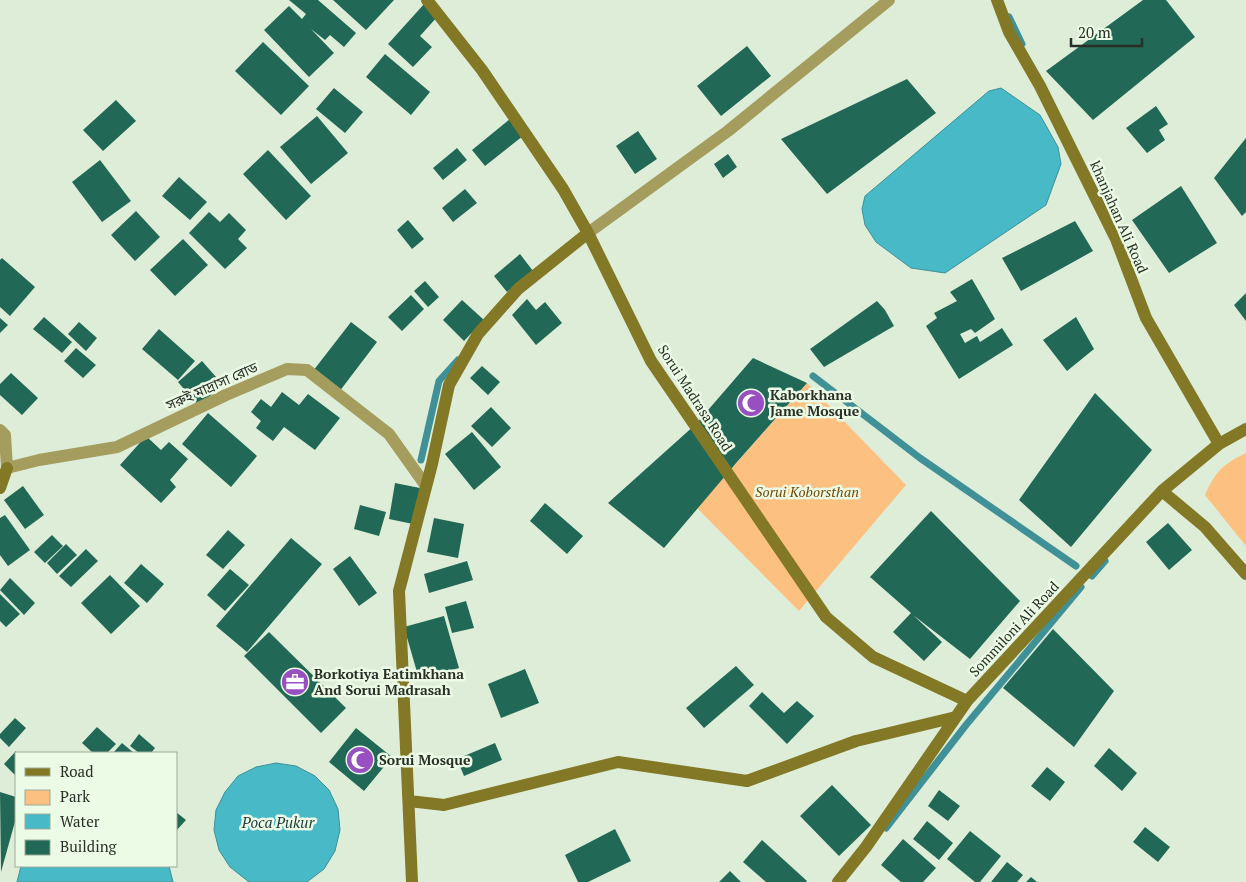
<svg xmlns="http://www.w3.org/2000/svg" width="1246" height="882" font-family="'PT Serif','Noto Sans Bengali',serif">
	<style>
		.green { fill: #fcc080 }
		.water { fill: #48b9c7; stroke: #3f9097 }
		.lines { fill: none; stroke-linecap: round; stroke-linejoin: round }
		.stream { stroke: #3f9097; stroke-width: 7 }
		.building { fill: #216956 }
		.street { stroke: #a59d5e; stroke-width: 12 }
		.secondary { stroke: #827825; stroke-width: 12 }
		.labels { text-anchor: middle; stroke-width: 5; stroke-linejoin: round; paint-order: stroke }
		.street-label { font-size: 14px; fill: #292f27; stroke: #ebfbe5 }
		.poi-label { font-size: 14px; font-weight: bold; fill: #292f27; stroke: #ebfbe5; text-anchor: start }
		.park-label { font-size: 14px; font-style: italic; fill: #744603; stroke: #ebfbe5 }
		.water-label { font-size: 15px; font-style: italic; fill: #233c3f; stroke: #ebfbe5 }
	</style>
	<rect width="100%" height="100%" fill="#deedd8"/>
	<path class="green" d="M 807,383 L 906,485 L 799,611 L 697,508 Z
		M 1246,453 L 1246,546 L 1205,495 C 1216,471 1222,465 1246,453 Z"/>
	<path class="water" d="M 1001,88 L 1040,115 L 1058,147 L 1061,164 L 1046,205 L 945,273 L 911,268 L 876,242 L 865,225 L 862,209 L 865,196 L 989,91 Z
		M 276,763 L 296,766 L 315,776 L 329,790 L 338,809 L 340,830 L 335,851 L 324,869 L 307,882 L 249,882 L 230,867 L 219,850 L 214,830 L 216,810 L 225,792 L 238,776 L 256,767 Z
		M 21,866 L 169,866 L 173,882 L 17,882 Z"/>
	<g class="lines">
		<path class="stream" d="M 1009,17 L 1022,44
			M 813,376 L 920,458 L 1076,566
			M 421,460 L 439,381 L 458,360
			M 1092,576 L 1105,561
			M 886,828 L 966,725 L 1081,587"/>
	</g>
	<path class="building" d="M 289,0 L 318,0 L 356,33 L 344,47 L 330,35 L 325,40 L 311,29 L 334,53 L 309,77 L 264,30 L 289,6 L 302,19 L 306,14 Z
		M 333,0 L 394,0 L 366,30 Z
		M 1143,0 L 1166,0 L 1195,37 L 1093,120 L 1046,71 Z
		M 425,3 L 438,16 L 420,36 L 432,47 L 413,67 L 388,44 Z
		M 263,42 L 309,86 L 281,115 L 235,71 Z
		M 747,46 L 771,76 L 721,116 L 697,86 Z
		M 385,54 L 430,92 L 411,115 L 366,77 Z
		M 907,79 L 936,113 L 827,194 L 781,139 Z
		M 334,88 L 363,112 L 345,133 L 316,109 Z
		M 116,100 L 136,121 L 103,151 L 83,130 Z
		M 1156,106 L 1168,124 L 1159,130 L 1165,140 L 1147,153 L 1126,128 Z
		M 317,116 L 348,153 L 311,184 L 280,147 Z
		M 510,119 L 523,136 L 485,166 L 472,150 Z
		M 638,131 L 657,159 L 635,174 L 616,146 Z
		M 1246,138 L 1246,212 L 1242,216 L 1214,178 Z
		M 457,148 L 467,160 L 443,180 L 433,168 Z
		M 268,150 L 311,196 L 286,220 L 243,174 Z
		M 728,154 L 737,167 L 723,178 L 714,164 Z
		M 100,160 L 131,201 L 102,222 L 72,182 Z
		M 179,177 L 207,202 L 190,220 L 162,196 Z
		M 1181,186 L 1217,243 L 1169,273 L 1132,220 Z
		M 465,189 L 477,203 L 453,222 L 442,208 Z
		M 136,211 L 160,237 L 135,261 L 111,235 Z
		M 209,212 L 220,222 L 229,213 L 246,230 L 238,239 L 247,248 L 225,269 L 189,233 Z
		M 408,220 L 424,239 L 412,249 L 397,230 Z
		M 1075,221 L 1093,251 L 1021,291 L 1002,258 Z
		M 183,239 L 208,265 L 175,296 L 150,270 Z
		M 520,254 L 533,271 L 507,292 L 494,276 Z
		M 2,258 L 35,287 L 10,316 L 0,307 L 0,260 Z
		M 972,279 L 995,319 L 975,333 L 971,329 L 960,334 L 965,343 L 977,336 L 980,342 L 1002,328 L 1013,345 L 959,379 L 926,326 L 937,318 L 934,313 L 957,301 L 950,292 Z
		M 425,281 L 439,297 L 428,307 L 414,291 Z
		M 1246,293 L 1246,321 L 1234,305 Z
		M 411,295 L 424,309 L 402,331 L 388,317 Z
		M 527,299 L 536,310 L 545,302 L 562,323 L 536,345 L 512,315 Z
		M 462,300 L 484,320 L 464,341 L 443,320 Z
		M 877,301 L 885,310 L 894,326 L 824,367 L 810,349 Z
		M 44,317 L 72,342 L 62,353 L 33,329 Z
		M 1076,317 L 1094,349 L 1067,371 L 1043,340 Z
		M 0,318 L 8,325 L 0,333 Z
		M 79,322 L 97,338 L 86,351 L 68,334 Z
		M 351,322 L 377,342 L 339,392 L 313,371 Z
		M 159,329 L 195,361 L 178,380 L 142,349 Z
		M 76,348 L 96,365 L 83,378 L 64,361 Z
		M 753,358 L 807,383 L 737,462 L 664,548 L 608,503 L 696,424 Z
		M 202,361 L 223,385 L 198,406 L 178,382 Z
		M 482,366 L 500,382 L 488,395 L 470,378 Z
		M 11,373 L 38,398 L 22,415 L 0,395 L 0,384 Z
		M 282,392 L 299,405 L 308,394 L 340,418 L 315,450 L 284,427 L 273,441 L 256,428 L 261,421 L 251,412 L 261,399 L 271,407 Z
		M 1095,393 L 1152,450 L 1071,547 L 1019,500 Z
		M 491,407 L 511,428 L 492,447 L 471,426 Z
		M 208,413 L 257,456 L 231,487 L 182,444 Z
		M 472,432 L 501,467 L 474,490 L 445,454 Z
		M 146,436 L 161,450 L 169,442 L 188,459 L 170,480 L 176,487 L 161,503 L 120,465 Z
		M 395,483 L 420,488 L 413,524 L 389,519 Z
		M 23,486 L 44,515 L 25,529 L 4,500 Z
		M 545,503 L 583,536 L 567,554 L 530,521 Z
		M 360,505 L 386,512 L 379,536 L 354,529 Z
		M 931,511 L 1020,601 L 970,659 L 913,615 L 942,642 L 924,661 L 893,632 L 911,613 L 870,577 Z
		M 5,515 L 30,550 L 8,566 L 0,555 L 0,518 Z
		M 434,518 L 464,524 L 458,558 L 427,552 Z
		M 1168,523 L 1192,550 L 1169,570 L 1146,542 Z
		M 228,530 L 245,545 L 223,569 L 206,555 Z
		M 52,535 L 63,546 L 45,563 L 34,552 Z
		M 291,538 L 322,564 L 247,652 L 216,626 Z
		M 66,544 L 77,555 L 57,574 L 47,563 Z
		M 86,549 L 98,561 L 71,587 L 59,576 Z
		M 350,556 L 377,593 L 359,606 L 333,569 Z
		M 467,561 L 473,580 L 429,593 L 424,574 Z
		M 141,564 L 164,584 L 147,603 L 124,583 Z
		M 230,569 L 249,585 L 225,611 L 207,595 Z
		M 110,575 L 140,606 L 111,634 L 81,603 Z
		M 10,578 L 35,603 L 24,615 L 0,590 Z
		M 0,594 L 20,614 L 6,627 L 0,621 Z
		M 466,601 L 474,628 L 452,633 L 445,607 Z
		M 444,616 L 459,668 L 419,679 L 404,627 Z
		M 1053,629 L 1114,691 L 1074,747 L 1003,688 Z
		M 269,632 L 346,708 L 321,733 L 244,656 Z
		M 736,666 L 754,685 L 704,728 L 686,708 Z
		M 525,669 L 539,703 L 501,718 L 488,684 Z
		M 762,692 L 784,713 L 797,701 L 814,716 L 787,744 L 749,706 Z
		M 15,718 L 26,728 L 9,747 L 0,738 L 0,734 Z
		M 97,727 L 116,744 L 107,753 L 93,753 L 82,743 Z
		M 356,728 L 392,757 L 364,791 L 329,762 Z
		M 139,734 L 155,748 L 151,753 L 139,753 L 130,746 Z
		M 122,743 L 134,753 L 113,753 Z
		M 495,743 L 502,760 L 464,776 L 457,759 Z
		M 1109,748 L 1137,773 L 1122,791 L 1094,766 Z
		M 16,751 L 16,776 L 4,764 Z
		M 1047,767 L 1065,782 L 1050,801 L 1031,786 Z
		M 832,785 L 871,825 L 839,856 L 800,816 Z
		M 939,790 L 960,806 L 948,821 L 928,806 Z
		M 0,792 L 16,797 L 16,818 L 1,872 Z
		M 176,812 L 186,820 L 176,831 Z
		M 927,821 L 953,843 L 939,860 L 913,839 Z
		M 1145,827 L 1170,847 L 1158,862 L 1133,842 Z
		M 615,829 L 631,861 L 588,882 L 578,882 L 565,855 Z
		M 970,831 L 1001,856 L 980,882 L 975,882 L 947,859 Z
		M 903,839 L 936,868 L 923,882 L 901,882 L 881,865 Z
		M 762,840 L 807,881 L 806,882 L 766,882 L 743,862 Z
		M 1007,862 L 1023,875 L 1017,882 L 991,882 Z
		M 730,871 L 741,882 L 719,882 Z
		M 1031,877 L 1037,882 L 1026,882 Z"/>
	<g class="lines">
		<path class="street" d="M 588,233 L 728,131 L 889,0
			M 0,430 L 5,435 L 7,468 L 39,460 L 117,447 L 226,395 L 287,369 L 307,370 L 389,434 L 426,486"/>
		<path class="secondary" d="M 427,0 L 482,70 L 563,189 L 588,233 L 651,361 L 826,617 L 873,657 L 967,701
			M 997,0 L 1009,32 L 1040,86 L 1116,239 L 1146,318 L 1219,444
			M 0,488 L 7,468
			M 1162,491 L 1205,527 L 1246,574
			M 409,801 L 444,805 L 618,762 L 747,781 L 856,741 L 956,717
			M 412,882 L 399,591 L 432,464 L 449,385 L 478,334 L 518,289 L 588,233
			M 838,882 L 866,847 L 967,701 L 1162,491 L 1219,444 L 1246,429"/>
	</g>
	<defs>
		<symbol id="mosque-disc" viewBox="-11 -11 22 22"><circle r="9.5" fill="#974fc2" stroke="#ebfbe5"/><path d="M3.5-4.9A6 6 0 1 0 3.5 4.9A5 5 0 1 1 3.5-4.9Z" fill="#fff"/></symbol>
		<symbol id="office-disc" viewBox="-11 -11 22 22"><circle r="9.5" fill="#974fc2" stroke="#ebfbe5"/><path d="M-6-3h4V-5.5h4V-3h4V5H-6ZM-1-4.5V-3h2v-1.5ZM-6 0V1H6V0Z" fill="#fff"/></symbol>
	</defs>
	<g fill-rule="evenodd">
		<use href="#mosque-disc" x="735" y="387" width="32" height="32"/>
		<use href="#office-disc" x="279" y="666" width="32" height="32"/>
		<use href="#mosque-disc" x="344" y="744" width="32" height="32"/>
	</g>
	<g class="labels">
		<g class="street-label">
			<text transform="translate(1119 217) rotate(66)" y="5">khanjahan Ali Road</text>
			<text transform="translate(212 386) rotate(-24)" y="5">সরুই মাদ্রাসা রোড</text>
			<text transform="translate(695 398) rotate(57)" y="5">Sorui Madrasa Road</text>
			<text transform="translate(1014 629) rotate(-47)" y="5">Sommiloni Ali Road</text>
		</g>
		<g class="poi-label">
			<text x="770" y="400">Kaborkhana<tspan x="770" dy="16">Jame Mosque</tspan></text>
			<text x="314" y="679">Borkotiya Eatimkhana<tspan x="314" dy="16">And Sorui Madrasah</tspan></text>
			<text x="379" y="765">Sorui Mosque</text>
		</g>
		<g class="park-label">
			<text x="807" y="497">Sorui Koborsthan</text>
		</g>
		<g class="water-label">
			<text x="278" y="828">Poca Pukur</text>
		</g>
	</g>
	<rect x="15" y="752" width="162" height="115" fill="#ebfbe5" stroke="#9da999"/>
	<rect x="25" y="768" width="25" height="8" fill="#827825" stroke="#9da999"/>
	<text x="60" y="777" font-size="15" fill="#292f27">Road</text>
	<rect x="25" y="790" width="25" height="15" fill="#fcc080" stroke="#9da999"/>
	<text x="60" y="802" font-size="15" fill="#292f27">Park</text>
	<rect x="25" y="814" width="25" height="15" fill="#48b9c7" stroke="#9da999"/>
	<text x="60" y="827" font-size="15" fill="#292f27">Water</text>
	<rect x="25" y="840" width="25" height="15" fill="#216956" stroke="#9da999"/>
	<text x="60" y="852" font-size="15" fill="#292f27">Building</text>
	<path d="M1071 38v8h71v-8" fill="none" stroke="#292f27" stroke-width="2.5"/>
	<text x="1078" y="38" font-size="15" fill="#292f27" stroke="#ebfbe5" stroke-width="4" paint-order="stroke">20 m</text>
</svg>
